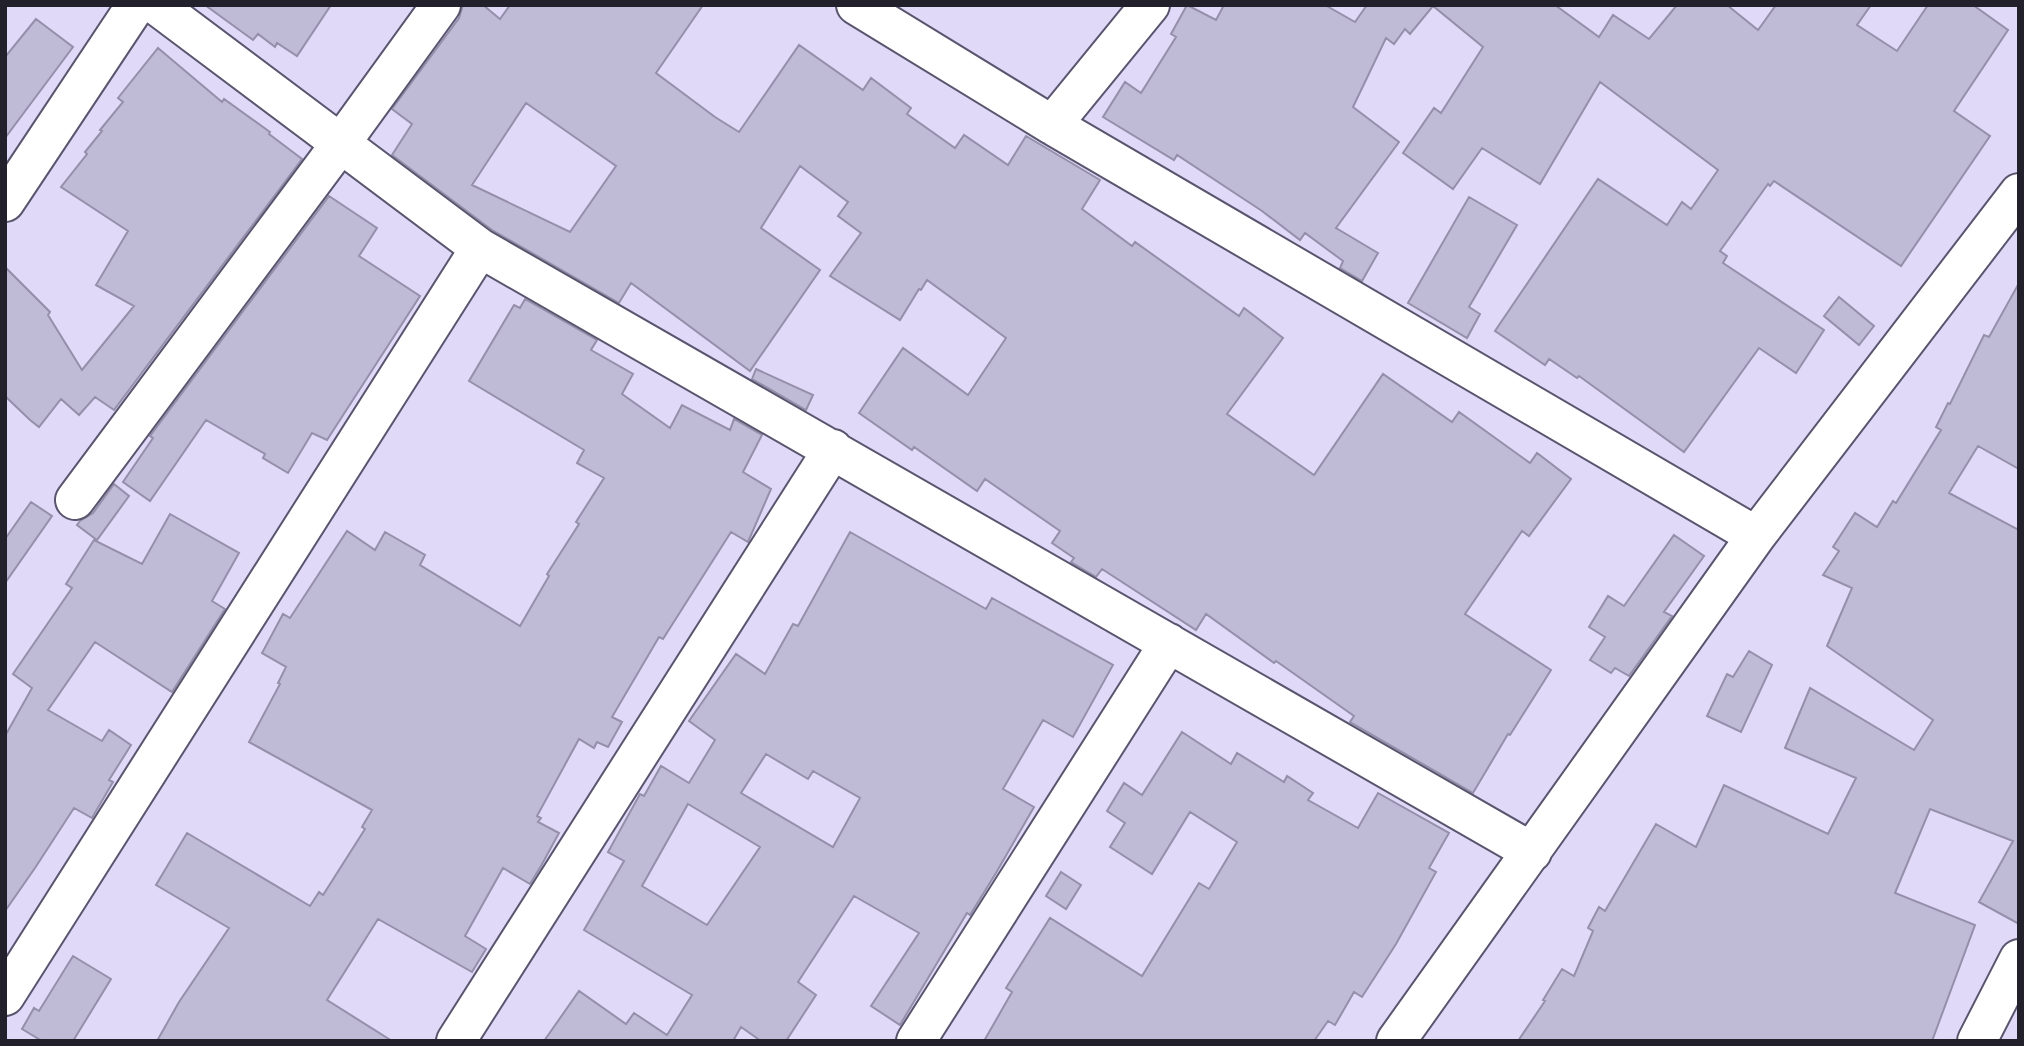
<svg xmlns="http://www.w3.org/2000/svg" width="2024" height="1046" font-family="'Varela Round',sans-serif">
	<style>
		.building { fill: #bfbad6; stroke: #958faa; stroke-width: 2; fill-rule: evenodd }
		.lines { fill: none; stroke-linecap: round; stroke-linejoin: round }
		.minor-casing { stroke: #5a556e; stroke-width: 42 }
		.minor { stroke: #fff; stroke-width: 38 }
	</style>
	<rect width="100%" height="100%" fill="#e0daf8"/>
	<path class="building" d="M 205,5 L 331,5 L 297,56 L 277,43 L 275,47 L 258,34 L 253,40 Z
		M 463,5 L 483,5 L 500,19 L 510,5 L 703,5 L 656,73 L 715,117 L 739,132 L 799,45 L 863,90 L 871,78 L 911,108 L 907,114 L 955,148 L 964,135 L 1008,165 L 1026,136 L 1100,180 L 1082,209 L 1132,246 L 1135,242 L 1239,316 L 1244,308 L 1283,338 L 1227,414 L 1314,475 L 1383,374 L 1452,422 L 1459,412 L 1530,463 L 1537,453 L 1571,479 L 1529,536 L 1522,531 L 1465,614 L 1551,670 L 1510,735 L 1508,734 L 1473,793 L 1350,722 L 1354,716 L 1276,661 L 1274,663 L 1206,614 L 1196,630 L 1102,569 L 1096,577 L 1071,562 L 1074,558 L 1052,543 L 1060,531 L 985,479 L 977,491 L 914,447 L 912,450 L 859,413 L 903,348 L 968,395 L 1006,338 L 927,280 L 921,290 L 919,289 L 900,320 L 830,276 L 861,233 L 838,216 L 848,202 L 800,166 L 761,228 L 820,270 L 750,371 L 631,283 L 619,303 L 492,230 L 392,155 L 412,124 L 392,109 L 459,18 ZM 526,103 L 616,166 L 570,232 L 472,185 Z
		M 1187,5 L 1216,20 L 1224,5 L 1325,5 L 1355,22 L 1367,5 L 1555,5 L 1599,37 L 1613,15 L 1649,39 L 1677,5 L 1727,5 L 1758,30 L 1776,5 L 1871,5 L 1857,25 L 1897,51 L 1928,5 L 1973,5 L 2008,30 L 1954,111 L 1990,136 L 1901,266 L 1774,181 L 1770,186 L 1768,184 L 1720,251 L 1727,256 L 1723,263 L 1824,330 L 1796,373 L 1759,348 L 1684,452 L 1579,376 L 1577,378 L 1549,359 L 1545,365 L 1495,331 L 1598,179 L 1667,225 L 1682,202 L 1691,209 L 1718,170 L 1600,82 L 1540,184 L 1482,148 L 1453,189 L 1403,153 L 1434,108 L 1441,113 L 1483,47 L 1433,6 L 1410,34 L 1405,29 L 1394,44 L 1386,38 L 1353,107 L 1399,142 L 1336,228 L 1378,253 L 1362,281 L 1340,268 L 1343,261 L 1305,233 L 1300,240 L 1262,211 L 1177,155 L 1174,160 L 1103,117 L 1125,82 L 1141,93 L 1176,37 L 1171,34 Z
		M 36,19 L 73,47 L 5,138 L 5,57 Z
		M 158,48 L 222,102 L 224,99 L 270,132 L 269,134 L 302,159 L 114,410 L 95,397 L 79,415 L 61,399 L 39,427 L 30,420 L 5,396 L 5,267 L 50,312 L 48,315 L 82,370 L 134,306 L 96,285 L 128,231 L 61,187 L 87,154 L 85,152 L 102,131 L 100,130 L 123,102 L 118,98 Z
		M 329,196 L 377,228 L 359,256 L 420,296 L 327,440 L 312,433 L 288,473 L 263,458 L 265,454 L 206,420 L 150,501 L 123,482 L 153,438 L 150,436 Z
		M 1469,197 L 1517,225 L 1469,307 L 1480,314 L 1467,338 L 1408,303 Z
		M 2019,283 L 2019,469 L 1978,446 L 1949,493 L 2019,530 L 2019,924 L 1979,902 L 2013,841 L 1930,809 L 1895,893 L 1975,925 L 1932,1041 L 1518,1041 L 1545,1001 L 1543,1000 L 1562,969 L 1574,976 L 1593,931 L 1588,928 L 1599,907 L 1605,911 L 1656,824 L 1696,847 L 1724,785 L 1828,834 L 1856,778 L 1785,748 L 1810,688 L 1914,750 L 1933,720 L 1827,646 L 1852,588 L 1823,575 L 1839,551 L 1833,547 L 1855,513 L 1877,527 L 1893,501 L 1896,503 L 1941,430 L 1936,427 L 1948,403 L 1950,404 L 1984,335 L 1989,337 Z
		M 1839,297 L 1874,326 L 1859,345 L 1824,316 Z
		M 525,299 L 597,340 L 591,350 L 633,374 L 622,394 L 670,428 L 682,405 L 730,430 L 734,419 L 762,435 L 743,472 L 771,489 L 748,542 L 731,532 L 663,639 L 659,637 L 612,717 L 622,722 L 608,747 L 597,742 L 594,748 L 579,739 L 537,816 L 541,818 L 538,822 L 559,833 L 541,866 L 530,884 L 503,868 L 465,936 L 486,949 L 472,972 L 378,919 L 327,1000 L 392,1041 L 157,1041 L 179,1002 L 229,928 L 156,885 L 187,833 L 310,906 L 319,892 L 323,895 L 365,829 L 362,827 L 372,810 L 249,742 L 280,684 L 278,683 L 286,667 L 262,653 L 283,614 L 290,618 L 347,531 L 375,550 L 385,532 L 425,555 L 420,565 L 520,626 L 549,576 L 547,574 L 579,524 L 576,522 L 604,478 L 577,463 L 584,450 L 469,381 L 514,305 L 520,308 Z
		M 756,369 L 813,395 L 806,410 L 752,379 Z
		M 114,484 L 129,496 L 97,540 L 77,525 L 80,521 L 93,513 Z
		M 31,502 L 52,516 L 5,583 L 5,539 Z
		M 170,514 L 239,553 L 212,601 L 225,609 L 172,692 L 95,642 L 48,710 L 102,741 L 109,730 L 131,745 L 109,780 L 113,782 L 92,818 L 74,808 L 35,868 L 5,911 L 5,736 L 32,688 L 13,674 L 72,588 L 66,584 L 94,540 L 142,564 Z
		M 850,532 L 986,609 L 992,598 L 1113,665 L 1073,737 L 1043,720 L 1003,789 L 1034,807 L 996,873 L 970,915 L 967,913 L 900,1025 L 871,1006 L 919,933 L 854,896 L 798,982 L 816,995 L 786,1041 L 761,1041 L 741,1027 L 733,1041 L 544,1041 L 579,991 L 626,1024 L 634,1013 L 667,1035 L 692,995 L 584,930 L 624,861 L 608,852 L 640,794 L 644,796 L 661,766 L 689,783 L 715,740 L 689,721 L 736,654 L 765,674 L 793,624 L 798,626 ZM 766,754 L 808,779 L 813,771 L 860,798 L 833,847 L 741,793 ZM 688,804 L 760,847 L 707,925 L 642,886 Z
		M 1674,535 L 1704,556 L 1664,612 L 1672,616 L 1629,676 L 1615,668 L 1611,673 L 1590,660 L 1605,637 L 1589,627 L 1608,596 L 1624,606 Z
		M 1749,651 L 1772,665 L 1741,732 L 1707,716 L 1727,674 L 1733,677 Z
		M 1182,732 L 1231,764 L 1237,753 L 1284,782 L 1287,776 L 1313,793 L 1308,800 L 1358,828 L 1378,793 L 1449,833 L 1429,868 L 1436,872 L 1396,944 L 1362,997 L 1354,992 L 1335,1025 L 1328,1021 L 1314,1041 L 984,1041 L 1012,992 L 1006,988 L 1050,918 L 1142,976 L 1199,883 L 1209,889 L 1237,842 L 1190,812 L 1152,874 L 1110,847 L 1125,823 L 1107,811 L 1124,783 L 1142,795 Z
		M 1061,872 L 1081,885 L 1066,909 L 1046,896 Z
		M 73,956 L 111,979 L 73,1041 L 42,1041 L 22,1029 L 34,1008 L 39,1011 Z"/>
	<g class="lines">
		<defs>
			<path id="minor" d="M 156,5 L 480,248 L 1532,852
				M 856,5 L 1052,125 L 1756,536
				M 1052,125 L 1150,5
				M 5,202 L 136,5
				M 75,500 L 341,143 L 441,5
				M 5,996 L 480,248
				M 456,1041 L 833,449
				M 916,1041 L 1169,643
				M 1396,1041 L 1756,536 L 2019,193
				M 1977,1041 L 2019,959"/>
		</defs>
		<use href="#minor" class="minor-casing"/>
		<use href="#minor" class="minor"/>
	</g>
	<rect width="2024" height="1046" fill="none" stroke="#22202a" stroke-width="14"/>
</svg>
